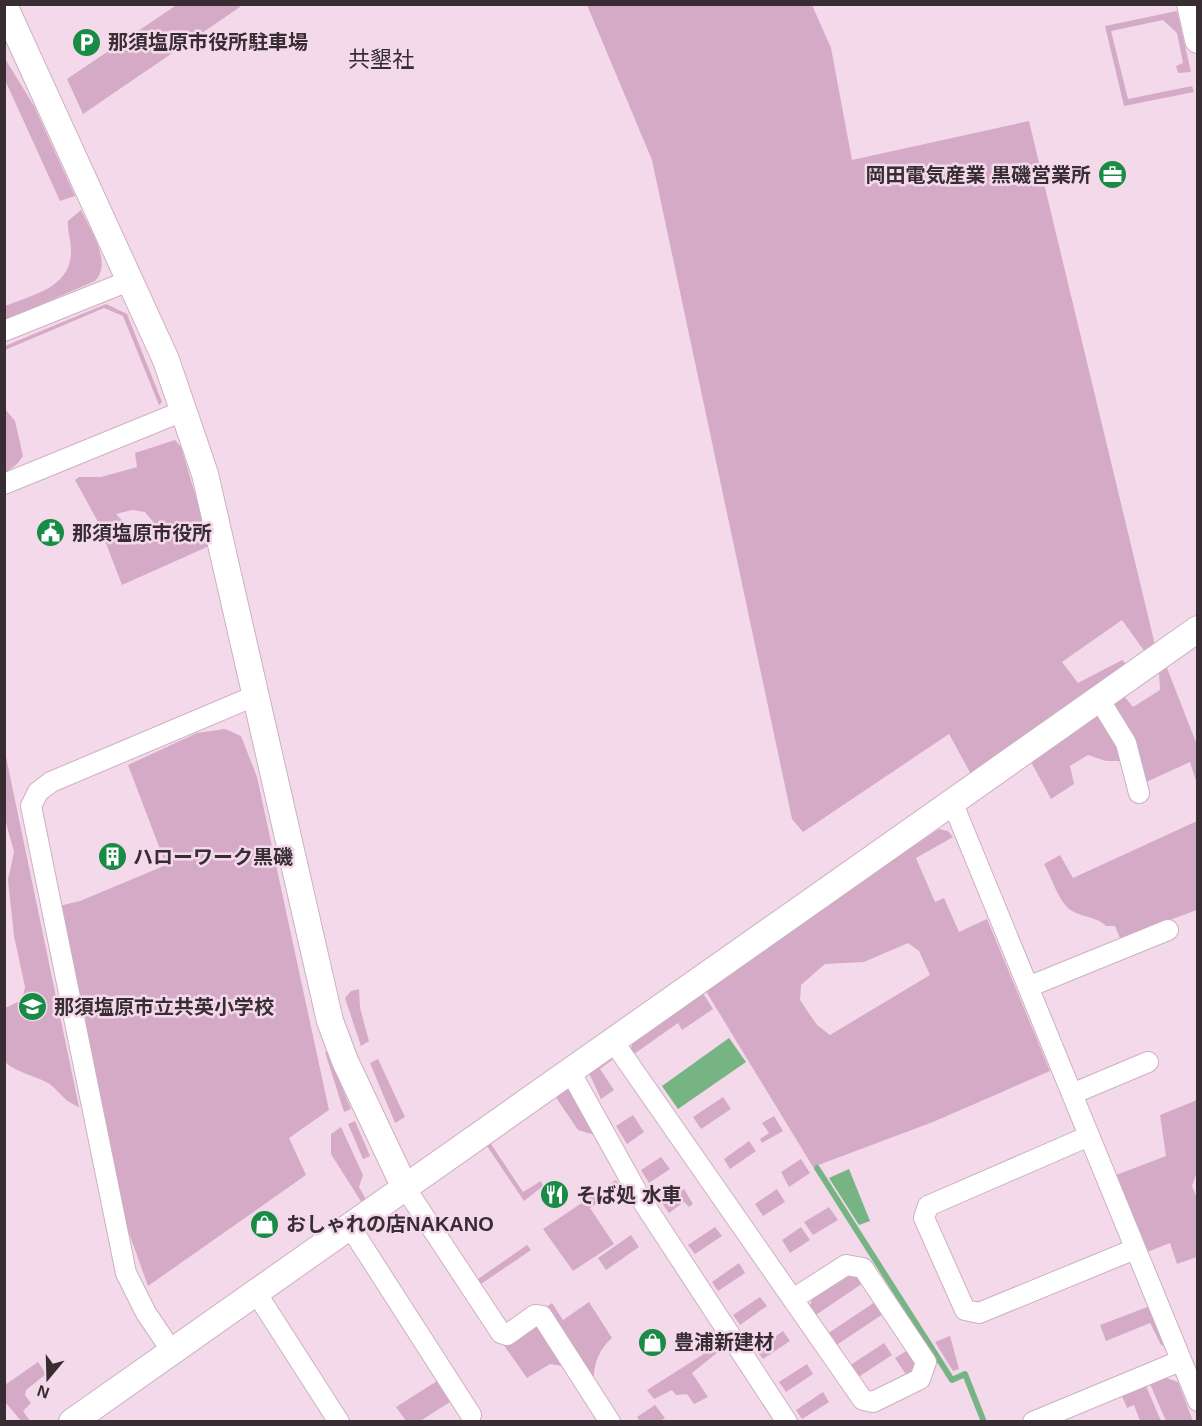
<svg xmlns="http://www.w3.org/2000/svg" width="1202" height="1426" font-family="Helvetica,'Noto Sans JP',sans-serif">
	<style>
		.green { fill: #d5aac7; fill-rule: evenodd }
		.water { fill: #77b484 }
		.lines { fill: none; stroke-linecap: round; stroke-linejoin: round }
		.stream { stroke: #77b484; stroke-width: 6 }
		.minor-casing { stroke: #cbb1c2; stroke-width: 22 }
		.tertiary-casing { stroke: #cbb1c2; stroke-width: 28 }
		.minor { stroke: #fff; stroke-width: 20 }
		.tertiary { stroke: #fff; stroke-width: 26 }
		.labels { text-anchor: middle; stroke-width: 5; stroke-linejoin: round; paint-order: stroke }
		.poi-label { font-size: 20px; font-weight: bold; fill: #372d33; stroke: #f4d9eb; text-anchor: start }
		.quarter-label { font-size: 22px; fill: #372d33; stroke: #f4d9eb }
	</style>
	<rect width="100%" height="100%" fill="#f4d9eb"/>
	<path class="green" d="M 178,4 L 239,4 L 240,7 L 83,114 L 67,79 Z
		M 587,5 L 812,5 L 831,48 L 852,160 L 1029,121 L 1155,645 L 1145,652 L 1122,620 L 1062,662 L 1078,683 L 1122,660 L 1129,666 L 973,778 L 949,734 L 803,832 L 792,819 L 652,160 Z
		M 1177,11 L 1191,72 L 1178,73 L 1176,66 L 1183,63 L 1177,33 L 1163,20 L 1111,31 L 1128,99 L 1192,86 L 1194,92 L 1124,106 L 1105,26 Z
		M 4,57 L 34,106 L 75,196 L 60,201 L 5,80 Z
		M 81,210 C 90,230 113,262 95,281 L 5,320 L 5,306 C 34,294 72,288 71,249 C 71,239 67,231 68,221 Z
		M 106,304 L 127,314 L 162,402 L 159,405 L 123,316 L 104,308 L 5,350 L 5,346 Z
		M 5,409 L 15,421 L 23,456 L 17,464 L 5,473 Z
		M 175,440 L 181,447 L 207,534 L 207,547 L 122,585 L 97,520 L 75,480 L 79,477 L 101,477 L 137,467 L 135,453 ZM 132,510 L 145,512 L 161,531 L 146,526 L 130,529 L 116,514 Z
		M 1167,668 L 1197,745 L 1197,784 L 1190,762 L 1144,783 L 1134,738 L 1114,703 L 1124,696 L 1133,707 L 1160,690 L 1159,673 Z
		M 1100,713 L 1118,745 L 1120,761 L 1106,761 L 1088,755 L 1070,766 L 1074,784 L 1051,799 L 1031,762 Z
		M 225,729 L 241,736 L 257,777 L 329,1110 L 289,1138 L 306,1175 L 148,1286 L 125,1222 L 59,906 L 80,901 L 166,865 L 128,765 L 197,733 Z
		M 5,752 L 79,1107 C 62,1100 60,1091 48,1083 C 34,1075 17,1073 5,1062 L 5,1008 L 22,1000 L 25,987 L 14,936 L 8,880 L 14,852 L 5,819 Z
		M 1197,821 L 1197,910 L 1120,938 L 1115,926 L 1106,926 C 1095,915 1078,918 1067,907 C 1057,897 1051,876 1044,864 L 1060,855 L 1073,878 Z
		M 939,829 L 948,831 L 953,837 L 916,858 L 935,902 L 944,898 L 959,932 L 987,919 L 1050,1071 L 933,1122 L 813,1167 L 704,988 ZM 908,943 L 919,951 L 930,975 L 830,1035 L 817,1025 L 800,1000 L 801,985 L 825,964 L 864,962 Z
		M 359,989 L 360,1008 L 369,1041 L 361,1046 L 345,998 L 351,991 Z
		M 701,990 L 713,1009 L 682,1030 L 678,1023 L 634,1054 L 631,1048 L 634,1038 Z
		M 325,1052 L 327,1052 L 351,1109 L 344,1112 Z
		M 608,1056 L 612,1060 L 600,1069 L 614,1090 L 601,1099 L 588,1071 Z
		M 378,1059 L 405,1117 L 395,1123 L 370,1063 Z
		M 571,1086 L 595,1135 L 578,1130 L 555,1096 Z
		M 723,1097 L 731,1109 L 701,1129 L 693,1117 Z
		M 1197,1100 L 1197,1172 L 1192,1186 L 1197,1198 L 1197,1257 L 1177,1264 L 1170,1243 L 1147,1252 L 1116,1175 L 1166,1156 L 1160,1115 Z
		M 633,1115 L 644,1132 L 627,1144 L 616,1126 Z
		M 774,1116 L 783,1131 L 762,1143 L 760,1139 L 769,1133 L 762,1123 Z
		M 355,1121 L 370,1156 L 363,1159 L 348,1124 Z
		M 341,1127 L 363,1175 L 359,1187 L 367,1201 L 362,1203 L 331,1154 L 331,1134 Z
		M 489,1141 L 523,1192 L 541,1181 L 543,1186 L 524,1201 L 485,1143 Z
		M 749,1141 L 756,1151 L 730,1169 L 724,1159 Z
		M 661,1157 L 670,1169 L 649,1183 L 641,1170 Z
		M 801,1159 L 810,1173 L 789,1187 L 781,1172 Z
		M 616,1180 L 620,1187 L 590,1208 L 614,1244 L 573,1271 L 543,1229 Z
		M 684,1189 L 693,1204 L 689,1207 L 684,1202 L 669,1213 L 662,1203 Z
		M 777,1189 L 785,1202 L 763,1216 L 755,1204 Z
		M 829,1207 L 838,1220 L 813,1235 L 804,1222 Z
		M 715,1227 L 722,1236 L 695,1254 L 688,1245 Z
		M 801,1227 L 810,1240 L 790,1253 L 782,1240 Z
		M 631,1235 L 639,1247 L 606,1270 L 598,1258 Z
		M 527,1245 L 531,1250 L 481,1284 L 478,1279 Z
		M 739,1263 L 745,1273 L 718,1291 L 712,1282 Z
		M 846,1274 L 860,1278 L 863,1283 L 813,1317 L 809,1309 L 813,1295 Z
		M 760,1297 L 767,1306 L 740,1325 L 733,1315 Z
		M 589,1302 L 612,1338 C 600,1348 593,1364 594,1380 L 543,1310 L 552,1303 L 563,1320 Z
		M 875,1302 L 883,1314 L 835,1346 L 827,1334 Z
		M 1150,1306 L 1165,1346 L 1161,1345 L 1150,1323 L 1106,1341 L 1100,1325 Z
		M 536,1323 L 567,1363 L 562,1366 L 550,1364 L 527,1378 L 503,1344 Z
		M 783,1331 L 790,1341 L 763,1359 L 756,1350 Z
		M 950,1336 L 959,1369 L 953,1371 L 935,1342 Z
		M 721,1343 L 723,1348 L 692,1373 L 708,1397 L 694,1404 L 687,1394 L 676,1395 L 672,1390 L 654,1399 L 647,1390 Z
		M 884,1343 L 892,1355 L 857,1378 L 849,1366 Z
		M 908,1350 L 916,1362 L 912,1372 L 907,1376 L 895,1358 Z
		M 38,1362 L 46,1374 L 26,1390 L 25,1395 L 31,1403 L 23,1411 L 30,1421 L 21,1421 L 5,1402 L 5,1385 Z
		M 807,1364 L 813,1374 L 786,1392 L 779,1382 Z
		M 1164,1377 L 1178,1382 L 1193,1421 L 1166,1421 L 1150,1384 Z
		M 437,1381 L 450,1402 L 420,1421 L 406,1421 L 396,1407 Z
		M 1146,1386 L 1161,1421 L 1140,1421 L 1134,1405 L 1127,1408 L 1122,1396 Z
		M 823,1392 L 829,1402 L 802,1419 L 796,1410 Z
		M 655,1405 L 665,1418 L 660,1421 L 640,1421 L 637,1417 Z"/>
	<path class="water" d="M 729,1038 L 746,1062 L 678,1109 L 662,1086 Z
		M 849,1169 L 870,1221 L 859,1225 L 829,1178 Z"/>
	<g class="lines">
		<path class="stream" d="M 817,1168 L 952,1380 L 965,1374 L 984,1422"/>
		<defs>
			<path id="minor" d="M 4,331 L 131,280
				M 4,484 L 183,411
				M 1099,699 L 1126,743 L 1139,793
				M 953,804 L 1198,1401
				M 1028,987 L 1168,930
				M 613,1041 L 863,1400 L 873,1402 L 920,1379 L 926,1362 L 863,1268 L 846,1265 L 793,1299
				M 570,1071 L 641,1199 L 787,1422
				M 1072,1094 L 1148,1062
				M 1089,1136 L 928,1206 L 924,1218 L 965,1310 L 979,1313 L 1135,1249
				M 404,1186 L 501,1333 L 507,1335 L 535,1315 L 542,1316 L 610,1422
				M 349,1225 L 471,1415
				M 255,1291 L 339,1422
				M 171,1350 L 146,1313 L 126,1273 L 31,806 L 38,792 L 51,782 L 257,695
				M 1033,1422 L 1180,1361"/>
			<path id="tertiary" d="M 1190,4 L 1198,40
				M 4,5 L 166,360 L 205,474 L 330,1021 L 345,1061 L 404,1186
				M 72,1422 L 1198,629"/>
		</defs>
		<use href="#minor" class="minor-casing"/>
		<use href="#tertiary" class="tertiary-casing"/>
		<use href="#minor" class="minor"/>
		<use href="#tertiary" class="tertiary"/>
	</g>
	<defs>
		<symbol id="parking-disc" viewBox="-11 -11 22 22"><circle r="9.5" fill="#188b45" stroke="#f4d9eb"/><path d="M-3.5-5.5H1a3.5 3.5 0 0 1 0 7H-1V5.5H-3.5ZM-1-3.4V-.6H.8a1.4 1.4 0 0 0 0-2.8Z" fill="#fff"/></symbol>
		<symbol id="office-disc" viewBox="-11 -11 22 22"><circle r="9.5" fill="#188b45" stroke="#f4d9eb"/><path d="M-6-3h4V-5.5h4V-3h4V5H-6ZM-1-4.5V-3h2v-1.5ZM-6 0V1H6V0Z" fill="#fff"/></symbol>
		<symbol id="civic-disc" viewBox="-11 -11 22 22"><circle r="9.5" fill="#188b45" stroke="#f4d9eb"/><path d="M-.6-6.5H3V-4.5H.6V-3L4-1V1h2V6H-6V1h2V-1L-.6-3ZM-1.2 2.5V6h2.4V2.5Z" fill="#fff"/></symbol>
		<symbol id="building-disc" viewBox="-11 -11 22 22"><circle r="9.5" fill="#188b45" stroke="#f4d9eb"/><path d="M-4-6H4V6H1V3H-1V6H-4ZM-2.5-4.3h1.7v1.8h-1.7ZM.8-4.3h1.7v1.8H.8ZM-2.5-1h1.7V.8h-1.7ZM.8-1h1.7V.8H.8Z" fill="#fff"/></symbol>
		<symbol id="school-disc" viewBox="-11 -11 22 22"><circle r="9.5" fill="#188b45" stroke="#f4d9eb"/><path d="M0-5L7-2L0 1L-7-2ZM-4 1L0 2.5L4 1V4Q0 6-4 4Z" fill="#fff"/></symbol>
		<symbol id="restaurant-disc" viewBox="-11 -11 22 22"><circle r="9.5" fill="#188b45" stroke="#f4d9eb"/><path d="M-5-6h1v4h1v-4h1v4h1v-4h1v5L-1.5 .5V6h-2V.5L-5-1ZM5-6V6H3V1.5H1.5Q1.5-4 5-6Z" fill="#fff"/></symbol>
		<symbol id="shop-disc" viewBox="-11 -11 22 22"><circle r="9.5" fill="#188b45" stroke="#f4d9eb"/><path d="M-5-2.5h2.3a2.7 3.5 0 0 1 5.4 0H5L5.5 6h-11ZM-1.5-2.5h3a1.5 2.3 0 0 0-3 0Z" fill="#fff"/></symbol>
	</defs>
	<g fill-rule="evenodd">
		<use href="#parking-disc" x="70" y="26" width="33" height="33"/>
		<use href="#office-disc" x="1096" y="158" width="33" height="33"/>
		<use href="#civic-disc" x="34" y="516" width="33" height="33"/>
		<use href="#building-disc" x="96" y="840" width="33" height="33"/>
		<use href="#school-disc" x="16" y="990" width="33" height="33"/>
		<use href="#restaurant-disc" x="538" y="1178" width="33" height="33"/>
		<use href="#shop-disc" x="248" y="1208" width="33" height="33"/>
		<use href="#shop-disc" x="636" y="1326" width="33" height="33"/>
	</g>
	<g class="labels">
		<g class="poi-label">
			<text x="108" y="49">那須塩原市役所駐車場</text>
			<text x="1091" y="182" text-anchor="end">岡田電気産業 黒磯営業所</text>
			<text x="72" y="540">那須塩原市役所</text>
			<text x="133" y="864">ハローワーク黒磯</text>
			<text x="54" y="1014">那須塩原市立共英小学校</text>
			<text x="576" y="1202">そば処 水車</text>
			<text x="286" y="1231">おしゃれの店NAKANO</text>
			<text x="674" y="1349">豊浦新建材</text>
		</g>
		<g class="quarter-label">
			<text x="381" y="67">共墾社</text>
		</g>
	</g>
	<rect width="1202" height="1426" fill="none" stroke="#372d33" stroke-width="12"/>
	<g transform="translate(48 1378) rotate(199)" stroke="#f4d9eb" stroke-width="4.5" paint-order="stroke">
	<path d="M0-4.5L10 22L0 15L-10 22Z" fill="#372d33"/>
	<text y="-9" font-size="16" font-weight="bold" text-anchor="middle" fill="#372d33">N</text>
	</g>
</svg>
